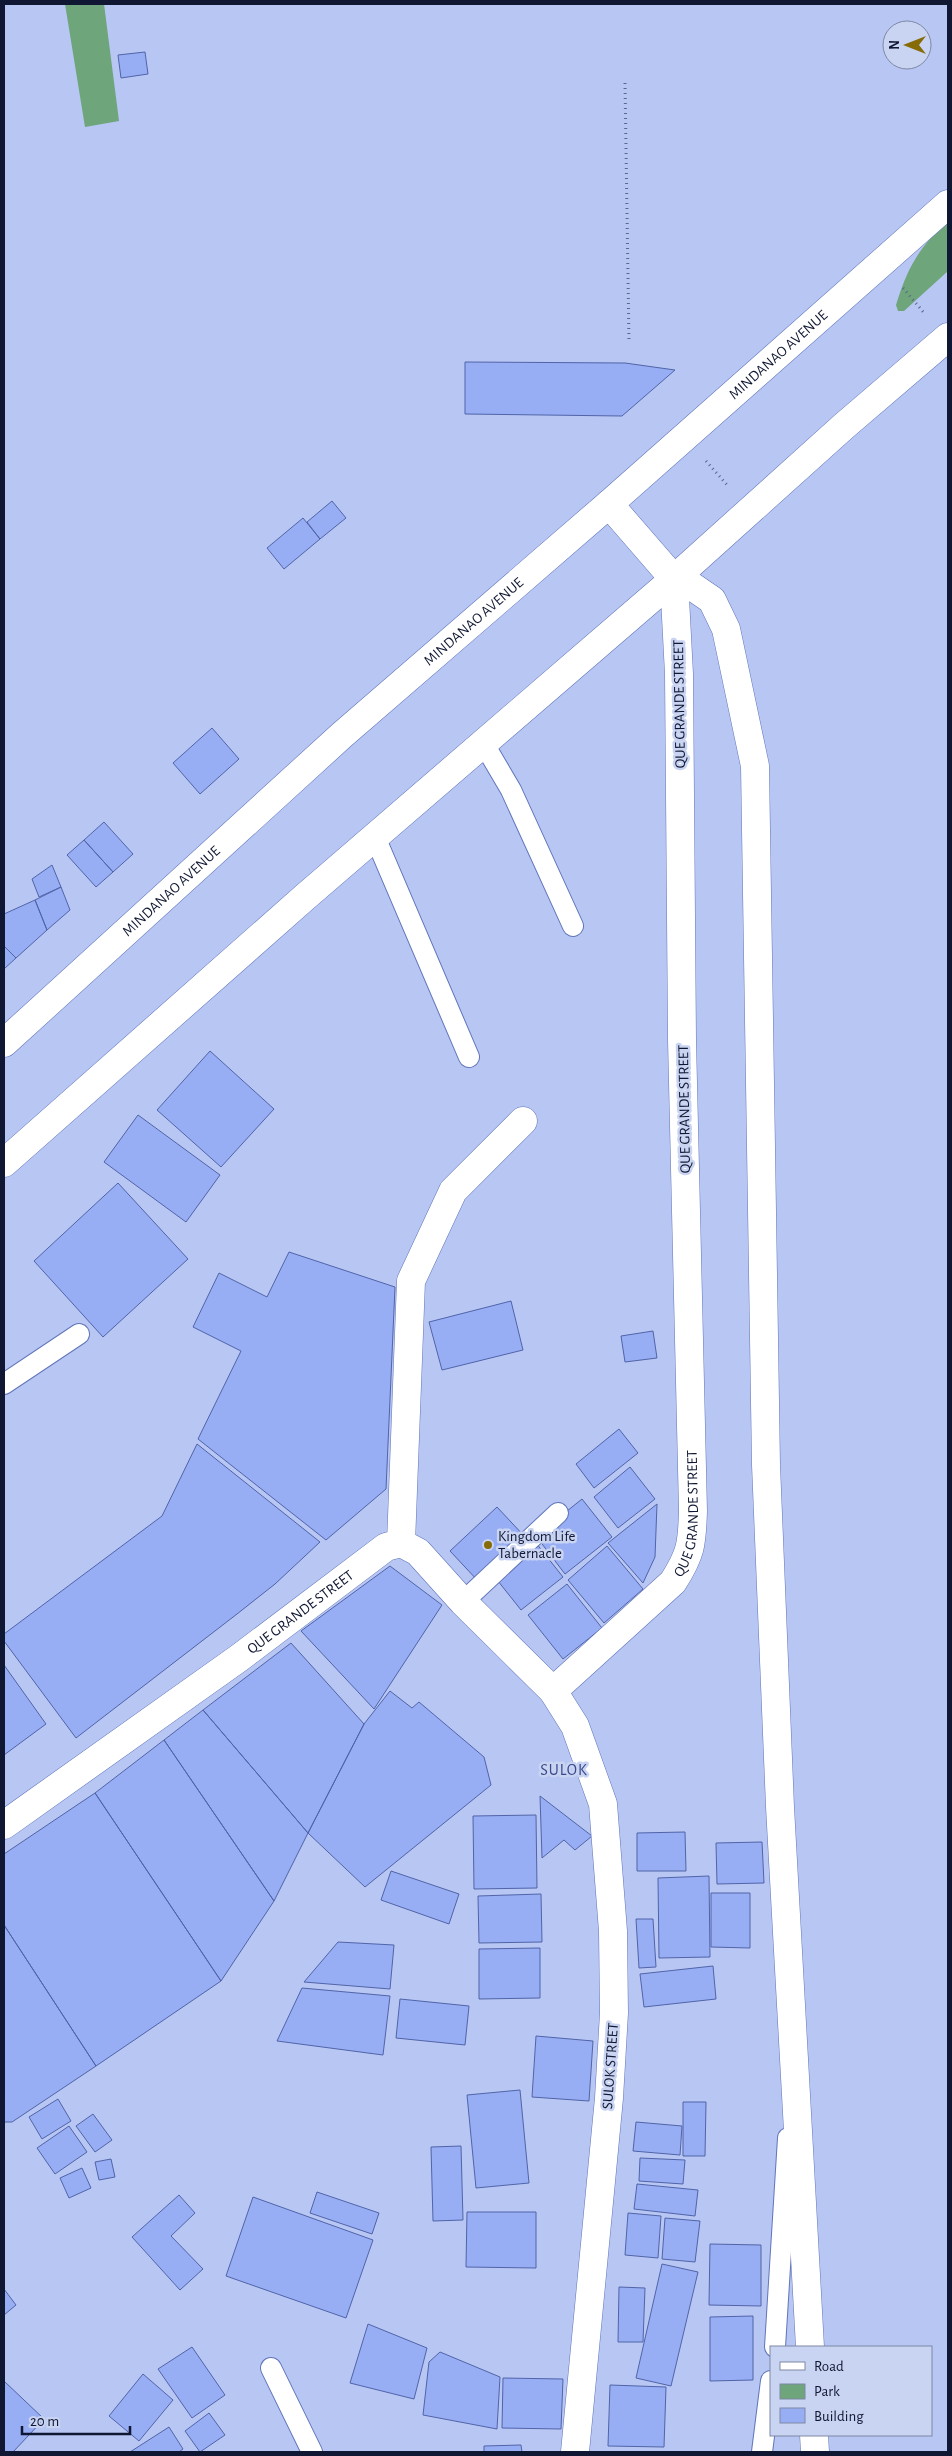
<svg xmlns="http://www.w3.org/2000/svg" width="952" height="2456" font-family="'Alegreya Sans',sans-serif">
	<style>
		.green { fill: #6ea57a }
		.building { fill: #97adf4; stroke: #5164a8 }
		.lines { fill: none; stroke-linecap: round; stroke-linejoin: round }
		.lane-casing { stroke: #6175ba; stroke-width: 22 }
		.street-casing { stroke: #6175ba; stroke-width: 29 }
		.secondary-casing { stroke: #6175ba; stroke-width: 29 }
		.primary-casing { stroke: #6175ba; stroke-width: 29 }
		.highway-casing { stroke: #6175ba; stroke-width: 29 }
		.path { stroke: #5c6689; stroke-width: 3; stroke-dasharray: 1 4; stroke-linecap: butt }
		.lane { stroke: #fff; stroke-width: 20 }
		.street { stroke: #fff; stroke-width: 28 }
		.secondary { stroke: #fff; stroke-width: 28 }
		.primary { stroke: #fff; stroke-width: 28 }
		.highway { stroke: #fff; stroke-width: 28 }
		.poi-dot { fill: #866b07; stroke: #c9d4f2; stroke-width: 2 }
		.labels { text-anchor: middle; stroke-width: 5; stroke-linejoin: round; paint-order: stroke }
		.street-label { font-size: 15px; fill: #101732; stroke: #c9d4f2 }
		.poi-label { font-size: 15px; fill: #101732; stroke: #c9d4f2; text-anchor: start }
		.neighbourhood-label { font-size: 16px; letter-spacing: 1px; fill: #384889; stroke: #c9d4f2 }
	</style>
	<rect width="100%" height="100%" fill="#b7c6f3"/>
	<path class="green" d="M 65,4 L 104,4 L 119,121 L 85,127 Z
		M 948,220 L 948,271 L 904,311 L 898,311 L 896,305 C 909,264 918,250 948,220 Z"/>
	<path class="building" d="M 145,52 L 148,74 L 121,78 L 118,55 Z
		M 465,362 L 625,363 L 675,370 L 622,416 L 465,414 Z
		M 332,501 L 346,518 L 320,539 L 307,522 Z
		M 303,518 L 320,539 L 284,569 L 267,548 Z
		M 212,728 L 239,759 L 200,794 L 173,763 Z
		M 104,822 L 133,854 L 113,872 L 84,840 Z
		M 84,840 L 113,872 L 96,887 L 67,855 Z
		M 52,865 L 61,887 L 39,897 L 32,879 Z
		M 61,887 L 70,910 L 47,930 L 35,900 Z
		M 35,900 L 47,930 L 16,958 L 4,946 L 4,914 Z
		M 4,946 L 16,958 L 4,969 Z
		M 210,1051 L 274,1109 L 221,1167 L 157,1110 Z
		M 138,1115 L 220,1175 L 186,1222 L 104,1162 Z
		M 118,1183 L 188,1259 L 103,1337 L 34,1261 Z
		M 289,1252 L 395,1287 L 386,1489 L 326,1540 L 198,1439 L 241,1351 L 193,1327 L 219,1273 L 267,1297 Z
		M 511,1301 L 523,1350 L 442,1370 L 429,1322 Z
		M 653,1331 L 657,1358 L 625,1362 L 621,1336 Z
		M 619,1429 L 638,1453 L 594,1488 L 576,1464 Z
		M 197,1444 L 320,1542 L 275,1584 L 237,1614 L 76,1738 L 4,1641 L 4,1634 L 162,1516 Z
		M 630,1467 L 655,1499 L 618,1528 L 594,1497 Z
		M 582,1499 L 612,1537 L 565,1574 L 536,1536 Z
		M 657,1504 L 655,1557 L 643,1583 L 608,1543 Z
		M 497,1507 L 526,1538 L 479,1582 L 450,1551 Z
		M 536,1543 L 563,1577 L 521,1610 L 494,1576 Z
		M 607,1546 L 643,1589 L 604,1623 L 568,1580 Z
		M 390,1566 L 442,1605 L 374,1709 L 301,1631 Z
		M 567,1584 L 602,1628 L 563,1659 L 528,1615 Z
		M 291,1643 L 364,1724 L 308,1833 L 203,1710 Z
		M 4,1665 L 46,1724 L 4,1755 Z
		M 390,1691 L 412,1708 L 419,1702 L 484,1757 L 491,1785 L 365,1887 L 308,1833 L 364,1724 Z
		M 203,1710 L 308,1833 L 274,1901 L 164,1740 Z
		M 164,1740 L 274,1901 L 221,1981 L 95,1793 Z
		M 95,1793 L 221,1981 L 96,2066 L 4,1925 L 4,1854 Z
		M 540,1796 L 592,1836 L 575,1850 L 564,1840 L 542,1858 Z
		M 536,1815 L 537,1888 L 474,1889 L 473,1816 Z
		M 685,1832 L 686,1871 L 637,1871 L 637,1833 Z
		M 762,1842 L 764,1883 L 717,1884 L 716,1843 Z
		M 391,1871 L 459,1894 L 449,1924 L 381,1900 Z
		M 709,1876 L 710,1957 L 659,1958 L 658,1878 Z
		M 711,1893 L 750,1893 L 750,1948 L 711,1947 Z
		M 541,1894 L 542,1942 L 479,1943 L 478,1896 Z
		M 636,1919 L 653,1919 L 656,1967 L 639,1968 Z
		M 4,1925 L 96,2066 L 12,2122 L 4,2122 Z
		M 338,1942 L 394,1945 L 390,1989 L 304,1982 Z
		M 540,1948 L 540,1998 L 479,1999 L 479,1949 Z
		M 713,1966 L 716,1999 L 644,2007 L 640,1974 Z
		M 302,1988 L 390,1996 L 383,2055 L 277,2041 Z
		M 400,1999 L 469,2006 L 465,2045 L 396,2038 Z
		M 536,2036 L 593,2041 L 589,2101 L 532,2097 Z
		M 520,2090 L 529,2183 L 476,2188 L 467,2095 Z
		M 58,2099 L 71,2121 L 42,2139 L 29,2117 Z
		M 683,2102 L 706,2102 L 705,2156 L 683,2156 Z
		M 93,2114 L 112,2140 L 95,2152 L 76,2126 Z
		M 636,2122 L 682,2126 L 680,2155 L 633,2151 Z
		M 69,2126 L 87,2152 L 55,2174 L 37,2148 Z
		M 461,2146 L 463,2220 L 433,2221 L 431,2147 Z
		M 640,2158 L 685,2160 L 683,2184 L 639,2181 Z
		M 111,2159 L 115,2177 L 99,2180 L 95,2162 Z
		M 82,2168 L 91,2188 L 69,2198 L 60,2178 Z
		M 637,2184 L 698,2190 L 695,2216 L 634,2209 Z
		M 317,2192 L 379,2213 L 372,2234 L 310,2213 Z
		M 179,2195 L 195,2213 L 171,2236 L 203,2269 L 180,2290 L 132,2237 Z
		M 253,2197 L 373,2240 L 346,2318 L 226,2276 Z
		M 467,2212 L 536,2212 L 536,2268 L 466,2267 Z
		M 628,2213 L 661,2216 L 658,2258 L 625,2255 Z
		M 665,2218 L 700,2221 L 695,2262 L 662,2259 Z
		M 710,2244 L 761,2245 L 761,2306 L 709,2305 Z
		M 662,2264 L 698,2272 L 671,2386 L 636,2378 Z
		M 619,2287 L 645,2288 L 643,2342 L 618,2342 Z
		M 4,2289 L 16,2305 L 4,2315 Z
		M 753,2316 L 753,2380 L 710,2381 L 710,2317 Z
		M 368,2324 L 427,2348 L 414,2399 L 350,2383 Z
		M 192,2347 L 225,2395 L 192,2418 L 158,2369 Z
		M 440,2352 L 500,2377 L 497,2429 L 423,2415 L 429,2362 Z
		M 143,2374 L 173,2400 L 139,2441 L 109,2416 Z
		M 503,2378 L 563,2379 L 561,2429 L 502,2428 Z
		M 4,2381 L 44,2419 L 13,2452 L 4,2452 Z
		M 610,2385 L 666,2387 L 664,2447 L 608,2446 Z
		M 209,2413 L 225,2435 L 200,2452 L 185,2431 Z
		M 169,2427 L 183,2449 L 179,2452 L 130,2452 Z
		M 521,2445 L 522,2452 L 484,2452 L 484,2446 Z"/>
	<g class="lines">
		<defs>
			<path id="lane" d="M 484,744 L 511,790 L 573,926
				M 375,837 L 469,1057
				M 4,1384 L 79,1334
				M 463,1602 L 558,1513
				M 775,2347 L 788,2138
				M 271,2368 L 312,2452
				M 762,2452 L 771,2381"/>
			<path id="street" d="M 401,1543 L 411,1281 L 453,1191 L 523,1121"/>
			<g id="secondary">
				<path id="s1" d="M 553,1691 L 673,1582 C 691,1554 692,1544 693,1511 L 682,1040 L 679,674 L 674,579 L 609,504"/>
				<path id="s2" d="M 4,1825 L 239,1658 L 386,1547 L 401,1543 L 418,1552 L 463,1602 L 553,1691 L 575,1726 L 603,1804 L 613,1931 L 614,2013 L 609,2098 L 575,2452"/>
			</g>
			<g id="primary">
				<path id="s3" d="M 4,1043 L 342,735 L 609,504 L 948,204"/>
				<path d="M 4,1163 L 305,897 L 674,579 L 844,426 L 948,337"/>
			</g>
			<path id="highway" d="M 674,579 L 693,587 L 712,600 L 726,629 L 755,766 L 766,1465 L 780,1807 L 810,2347
				M 814,2435 L 815,2452"/>
		</defs>
		<use href="#lane" class="lane-casing"/>
		<use href="#street" class="street-casing"/>
		<use href="#secondary" class="secondary-casing"/>
		<use href="#primary" class="primary-casing"/>
		<use href="#highway" class="highway-casing"/>
		<path class="path" d="M 625,83 L 629,342
			M 903,288 L 925,314
			M 706,461 L 728,486"/>
		<use href="#lane" class="lane"/>
		<use href="#street" class="street"/>
		<use href="#secondary" class="secondary"/>
		<use href="#primary" class="primary"/>
		<use href="#highway" class="highway"/>
	</g>
	<circle class="poi-dot" cx="488" cy="1545" r="5"/>
	<g class="labels">
		<g class="street-label">
			<text dy="5" stroke="none"><textPath href="#s3" startOffset="1036">MINDANAO AVENUE</textPath></text>
			<text dy="5" stroke="none"><textPath href="#s3" startOffset="631">MINDANAO AVENUE</textPath></text>
			<text transform="translate(679 704) rotate(-91)" y="5">QUE GRANDE STREET</text>
			<text dy="5" stroke="none"><textPath href="#s3" startOffset="226">MINDANAO AVENUE</textPath></text>
			<text transform="translate(684 1109) rotate(-91)" y="5">QUE GRANDE STREET</text>
			<text dy="5" stroke="none"><textPath href="#s1" startOffset="234">QUE GRANDE STREET</textPath></text>
			<text dy="5" stroke="none"><textPath href="#s2" startOffset="365">QUE GRANDE STREET</textPath></text>
			<text transform="translate(610 2066) rotate(-86)" y="5">SULOK STREET</text>
		</g>
		<g class="poi-label">
			<text x="498" y="1541">Kingdom Life<tspan x="498" dy="17">Tabernacle</tspan></text>
		</g>
		<g class="neighbourhood-label">
			<text x="564" y="1775">SULOK</text>
		</g>
	</g>
	<rect width="952" height="2456" fill="none" stroke="#101732" stroke-width="10"/>
	<rect x="770" y="2346" width="162" height="90" fill="#c9d4f2" stroke="#7f88a5"/>
	<rect x="780" y="2362" width="25" height="8" fill="#ffffff" stroke="#7f88a5"/>
	<text x="814" y="2371" font-size="15" fill="#101732">Road</text>
	<rect x="780" y="2384" width="25" height="15" fill="#6ea57a" stroke="#7f88a5"/>
	<text x="814" y="2396" font-size="15" fill="#101732">Park</text>
	<rect x="780" y="2408" width="25" height="15" fill="#97adf4" stroke="#7f88a5"/>
	<text x="814" y="2421" font-size="15" fill="#101732">Building</text>
	<g transform="translate(907 45) rotate(270)"><circle r="24" fill="#c9d4f2" stroke="#7f88a5"/>
	<path d="M0-4L9 19L0 12L-9 19Z" fill="#866b07"/>
	<text y="-8" font-size="14" font-weight="bold" text-anchor="middle" fill="#101732">N</text>
	</g>
	<path d="M22 2426v8h108v-8" fill="none" stroke="#101732" stroke-width="2.5"/>
	<text x="30" y="2426" font-size="15" fill="#101732" stroke="#c9d4f2" stroke-width="4" paint-order="stroke">20 m</text>
</svg>
